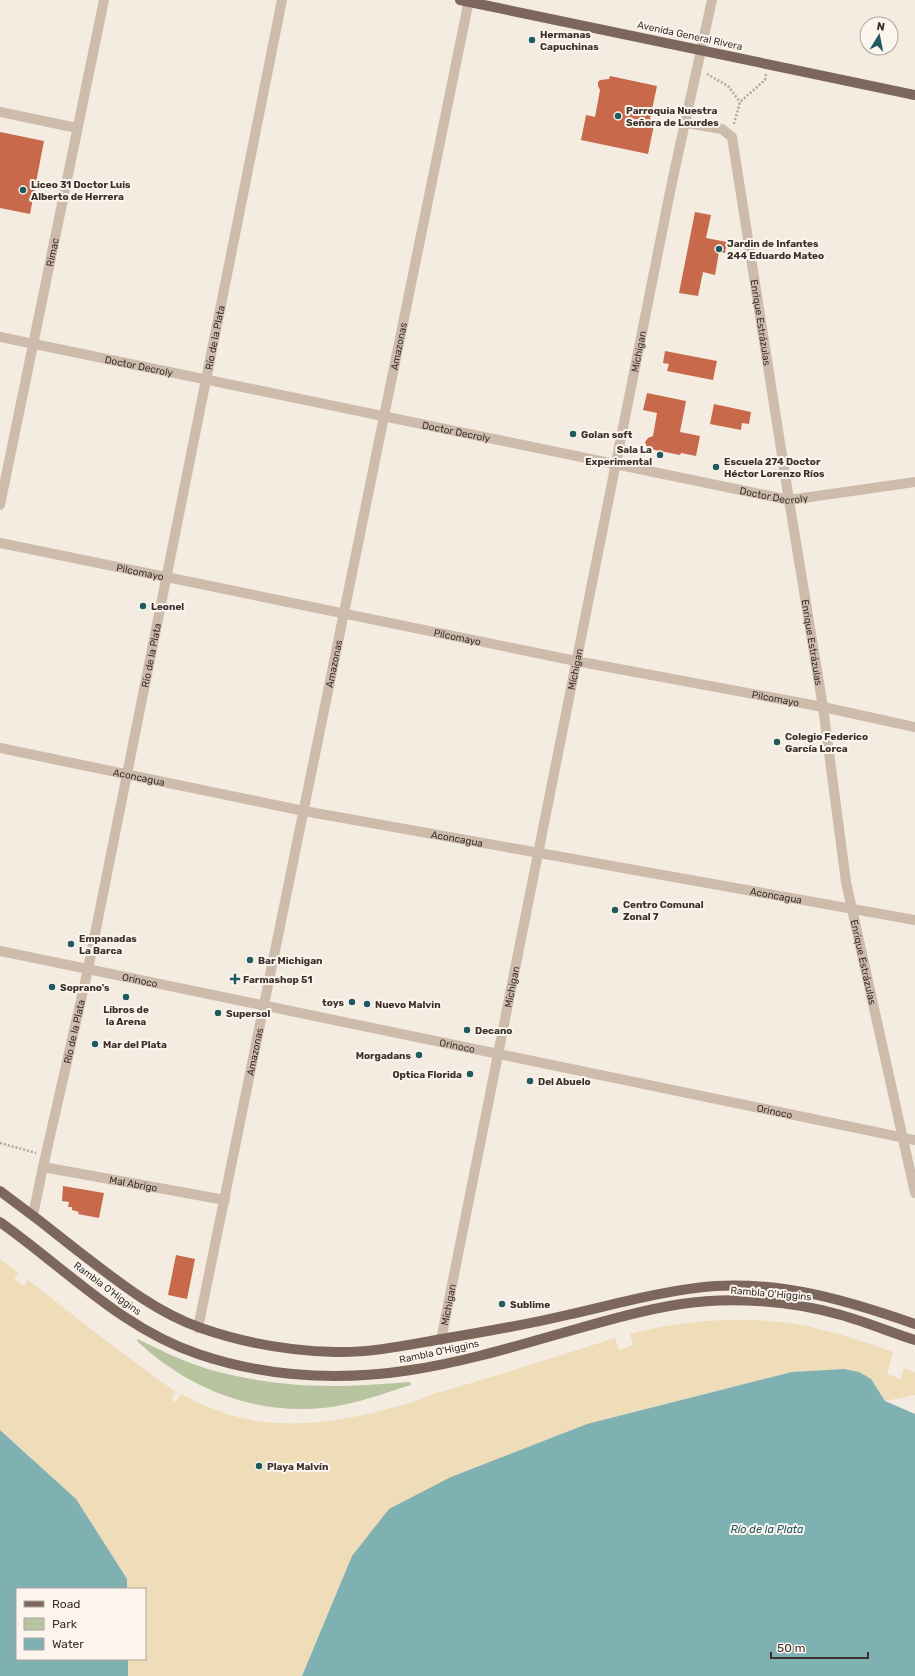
<svg xmlns="http://www.w3.org/2000/svg" width="915" height="1676" font-family="Rubik,sans-serif">
	<style>
		.green { fill: #b8c4a0 }
		.sand { fill: #efdcb8 }
		.water { fill: #7fb0b2 }
		.building { fill: #c8694b }
		.lines { fill: none; stroke-linecap: round; stroke-linejoin: round }
		.path { stroke: #b9a596; stroke-width: 2.5; stroke-dasharray: 2 2; stroke-linecap: butt }
		.minor { stroke: #cdbbac; stroke-width: 10 }
		.major { stroke: #7d675c; stroke-width: 10 }
		.poi-dot { fill: #1f5a5e; stroke: #fbf5ee; stroke-width: 1.5 }
		.labels { text-anchor: middle; stroke-width: 4; stroke-linejoin: round; paint-order: stroke }
		.poi-label { font-size: 10px; font-weight: bold; fill: #3b302b; stroke: #fbf5ee; text-anchor: start }
		.street-label { font-size: 10px; fill: #3b302b; stroke: #fbf5ee }
		.water-label { font-size: 11px; font-style: italic; fill: #1f5a5e; stroke: #fbf5ee }
	</style>
	<rect width="100%" height="100%" fill="#f4ebe1"/>
	<path class="green" d="M 138,1339 C 158,1349 178,1359 199,1366 C 212,1371 227,1374 241,1377 C 299,1389 350,1387 410,1382 L 411,1385 C 385,1393 358,1403 331,1407 C 259,1417 189,1390 137,1341 Z"/>
	<path class="sand" d="M 0,1259 L 19,1273 L 14,1279 L 24,1286 L 28,1280 L 109,1343 L 176,1392 L 171,1399 L 176,1402 L 181,1394 C 259,1438 334,1426 416,1401 C 425,1397 435,1393 444,1391 C 502,1374 559,1356 615,1338 L 619,1350 L 633,1345 L 630,1334 C 693,1318 760,1314 823,1330 C 847,1336 870,1344 893,1352 L 887,1374 L 901,1379 L 904,1368 L 915,1372 L 915,1395 L 885,1401 L 880,1392 L 859,1372 L 844,1369 L 792,1372 L 587,1424 L 451,1477 L 352,1556 L 302,1676 L 128,1676 L 128,1659 L 145,1659 L 145,1589 L 127,1589 L 127,1579 L 29,1455 L 0,1430 Z"/>
	<path class="water" d="M 844,1369 L 859,1372 L 871,1379 L 885,1401 L 915,1414 L 915,1676 L 302,1676 L 352,1556 L 389,1509 L 451,1477 L 587,1424 L 792,1372 Z
		M 0,1430 L 76,1499 L 127,1579 L 127,1589 L 17,1589 L 17,1659 L 128,1659 L 128,1676 L 0,1676 Z"/>
	<path class="building" d="M 610,76 L 657,86 L 650,119 L 655,120 L 648,154 L 581,140 L 586,115 L 595,117 L 600,90 L 598,86 L 598,82 L 600,80 L 609,79 Z
		M 0,132 L 44,141 L 30,214 L 0,208 Z
		M 695,212 L 711,215 L 706,238 L 727,242 L 725,253 L 719,252 L 715,275 L 703,272 L 698,296 L 679,293 Z
		M 665,351 L 717,361 L 713,380 L 667,371 L 669,364 L 663,363 Z
		M 647,393 L 686,401 L 680,432 L 700,436 L 696,456 L 681,453 L 680,455 L 650,449 L 647,447 L 645,442 L 648,438 L 653,436 L 657,413 L 643,410 Z
		M 714,404 L 751,412 L 749,424 L 742,423 L 741,430 L 710,424 Z
		M 63,1186 L 104,1193 L 99,1218 L 78,1214 L 79,1212 L 72,1210 L 72,1207 L 68,1207 L 69,1202 L 62,1201 Z
		M 176,1255 L 195,1259 L 187,1299 L 168,1295 Z"/>
	<g class="lines">
		<path class="path" d="M 707,74 L 728,86 L 740,102
			M 734,124 L 740,102 L 765,80 L 766,74
			M 0,1143 L 36,1153"/>
		<g class="minor">
			<path d="M 0,112 L 77,128"/>
			<path id="s1" d="M 686,123 L 722,129 L 732,137 L 789,500 L 823,707 L 846,882 L 915,1193"/>
			<path id="s2" d="M 0,337 L 789,500 L 915,482"/>
			<path id="s3" d="M 0,505 L 104,0"/>
			<path id="s4" d="M 0,543 L 576,661 L 823,707 L 915,727"/>
			<path id="s5" d="M 0,748 L 304,811 L 915,920"/>
			<path id="s6" d="M 0,951 L 915,1140"/>
			<path id="s7" d="M 43,1167 L 225,1200"/>
			<path id="s8" d="M 33,1215 L 43,1167 L 88,969 L 282,0"/>
			<path id="s9" d="M 198,1328 L 469,0"/>
			<path id="s10" d="M 441,1340 L 672,182 L 712,0"/>
		</g>
		<path class="major" d="M 460,0 L 915,95
			M 0,1191 C 26,1210 52,1230 78,1251 C 116,1280 155,1312 201,1328 C 244,1343 290,1351 335,1352 C 371,1353 407,1345 442,1339 C 484,1332 525,1325 567,1315 C 616,1304 664,1290 715,1286 C 786,1282 849,1301 915,1324
			M 0,1222 C 65,1268 121,1328 198,1354 C 266,1377 340,1381 411,1370 C 457,1363 503,1350 548,1337 C 592,1325 636,1311 681,1304 C 731,1296 793,1301 841,1315 C 866,1322 890,1332 915,1340"/>
	</g>
	<g class="poi-dot">
		<circle cx="532" cy="40" r="4"/>
		<circle cx="618" cy="116" r="4"/>
		<circle cx="23" cy="190" r="4"/>
		<circle cx="719" cy="249" r="4"/>
		<circle cx="573" cy="434" r="4"/>
		<circle cx="660" cy="455" r="4"/>
		<circle cx="716" cy="467" r="4"/>
		<circle cx="143" cy="606" r="4"/>
		<circle cx="777" cy="742" r="4"/>
		<circle cx="615" cy="910" r="4"/>
		<circle cx="71" cy="944" r="4"/>
		<circle cx="250" cy="960" r="4"/>
		<path d="M233 973h4v4h4v4h-4v4h-4v-4h-4v-4h4z"/>
		<circle cx="52" cy="987" r="4"/>
		<circle cx="126" cy="997" r="4"/>
		<circle cx="352" cy="1002" r="4"/>
		<circle cx="367" cy="1004" r="4"/>
		<circle cx="218" cy="1013" r="4"/>
		<circle cx="467" cy="1030" r="4"/>
		<circle cx="95" cy="1044" r="4"/>
		<circle cx="419" cy="1055" r="4"/>
		<circle cx="470" cy="1074" r="4"/>
		<circle cx="530" cy="1081" r="4"/>
		<circle cx="502" cy="1304" r="4"/>
		<circle cx="259" cy="1466" r="4"/>
	</g>
	<g class="labels">
		<g class="poi-label">
			<text x="540" y="38">Hermanas<tspan x="540" dy="12">Capuchinas</tspan></text>
			<text x="626" y="114">Parroquia Nuestra<tspan x="626" dy="12">Señora de Lourdes</tspan></text>
			<text x="31" y="188">Liceo 31 Doctor Luis<tspan x="31" dy="12">Alberto de Herrera</tspan></text>
			<text x="727" y="247">Jardin de Infantes<tspan x="727" dy="12">244 Eduardo Mateo</tspan></text>
			<text x="581" y="438">Golan soft</text>
			<text x="652" y="453" text-anchor="end">Sala La<tspan x="652" dy="12">Experimental</tspan></text>
			<text x="724" y="465">Escuela 274 Doctor<tspan x="724" dy="12">Héctor Lorenzo Ríos</tspan></text>
			<text x="151" y="610">Leonel</text>
			<text x="785" y="740">Colegio Federico<tspan x="785" dy="12">García Lorca</tspan></text>
			<text x="623" y="908">Centro Comunal<tspan x="623" dy="12">Zonal 7</tspan></text>
			<text x="79" y="942">Empanadas<tspan x="79" dy="12">La Barca</tspan></text>
			<text x="258" y="964">Bar Michigan</text>
			<text x="243" y="983">Farmashop 51</text>
			<text x="60" y="991">Soprano's</text>
			<text x="344" y="1006" text-anchor="end">toys</text>
			<text x="375" y="1008">Nuevo Malvin</text>
			<text x="126" y="1013" text-anchor="middle">Libros de<tspan x="126" dy="12">la Arena</tspan></text>
			<text x="226" y="1017">Supersol</text>
			<text x="475" y="1034">Decano</text>
			<text x="103" y="1048">Mar del Plata</text>
			<text x="411" y="1059" text-anchor="end">Morgadans</text>
			<text x="462" y="1078" text-anchor="end">Optica Florida</text>
			<text x="538" y="1085">Del Abuelo</text>
			<text x="510" y="1308">Sublime</text>
			<text x="267" y="1470">Playa Malvín</text>
		</g>
		<g class="street-label">
			<text transform="translate(690 35) rotate(12)" y="4">Avenida General Rivera</text>
			<text dy="4" stroke="none"><textPath href="#s3" startOffset="258">Rimac</textPath></text>
			<text dy="4" stroke="none"><textPath href="#s1" startOffset="237">Enrique Estrázulas</textPath></text>
			<text dy="4" stroke="none"><textPath href="#s8" startOffset="896">Río de la Plata</textPath></text>
			<text dy="4" stroke="none"><textPath href="#s9" startOffset="1002">Amazonas</textPath></text>
			<text dy="4" stroke="none"><textPath href="#s10" startOffset="1008">Míchigan</textPath></text>
			<text dy="4" stroke="none"><textPath href="#s2" startOffset="142">Doctor Decroly</textPath></text>
			<text dy="4" stroke="none"><textPath href="#s2" startOffset="466">Doctor Decroly</textPath></text>
			<text dy="4" stroke="none"><textPath href="#s2" startOffset="790">Doctor Decroly</textPath></text>
			<text dy="4" stroke="none"><textPath href="#s4" startOffset="143">Pilcomayo</textPath></text>
			<text dy="4" stroke="none"><textPath href="#s4" startOffset="467">Pilcomayo</textPath></text>
			<text dy="4" stroke="none"><textPath href="#s1" startOffset="561">Enrique Estrázulas</textPath></text>
			<text dy="4" stroke="none"><textPath href="#s8" startOffset="572">Río de la Plata</textPath></text>
			<text dy="4" stroke="none"><textPath href="#s9" startOffset="678">Amazonas</textPath></text>
			<text dy="4" stroke="none"><textPath href="#s10" startOffset="684">Míchigan</textPath></text>
			<text dy="4" stroke="none"><textPath href="#s4" startOffset="791">Pilcomayo</textPath></text>
			<text dy="4" stroke="none"><textPath href="#s5" startOffset="142">Aconcagua</textPath></text>
			<text dy="4" stroke="none"><textPath href="#s5" startOffset="466">Aconcagua</textPath></text>
			<text dy="4" stroke="none"><textPath href="#s5" startOffset="790">Aconcagua</textPath></text>
			<text dy="4" stroke="none"><textPath href="#s1" startOffset="885">Enrique Estrázulas</textPath></text>
			<text dy="4" stroke="none"><textPath href="#s6" startOffset="143">Orinoco</textPath></text>
			<text dy="4" stroke="none"><textPath href="#s10" startOffset="360">Míchigan</textPath></text>
			<text dy="4" stroke="none"><textPath href="#s8" startOffset="188">Río de la Plata</textPath></text>
			<text dy="4" stroke="none"><textPath href="#s6" startOffset="467">Orinoco</textPath></text>
			<text dy="4" stroke="none"><textPath href="#s9" startOffset="282">Amazonas</textPath></text>
			<text dy="4" stroke="none"><textPath href="#s6" startOffset="791">Orinoco</textPath></text>
			<text dy="4" stroke="none"><textPath href="#s7" startOffset="92">Mal Abrigo</textPath></text>
			<text transform="translate(108 1288) rotate(37)" y="4">Rambla O'Higgins</text>
			<text transform="translate(771 1293) rotate(5)" y="4">Rambla O'Higgins</text>
			<text dy="4" stroke="none"><textPath href="#s10" startOffset="36">Míchigan</textPath></text>
			<text transform="translate(439 1351) rotate(-12)" y="4">Rambla O'Higgins</text>
		</g>
		<g class="water-label">
			<text x="767" y="1533">Río de la Plata</text>
		</g>
	</g>
	<rect x="16" y="1588" width="130" height="72" fill="#fbf5ee" stroke="#aea6a0"/>
	<rect x="24" y="1601" width="20" height="6" fill="#7d675c" stroke="#aea6a0"/>
	<text x="52" y="1608" font-size="12" fill="#3b302b">Road</text>
	<rect x="24" y="1618" width="20" height="12" fill="#b8c4a0" stroke="#aea6a0"/>
	<text x="52" y="1628" font-size="12" fill="#3b302b">Park</text>
	<rect x="24" y="1638" width="20" height="12" fill="#7fb0b2" stroke="#aea6a0"/>
	<text x="52" y="1648" font-size="12" fill="#3b302b">Water</text>
	<g transform="translate(879 36) rotate(10)"><circle r="19" fill="#fbf5ee" stroke="#aea6a0"/>
	<path d="M0-3L7 15L0 10L-7 15Z" fill="#1f5a5e"/>
	<text y="-6" font-size="11" font-weight="bold" text-anchor="middle" fill="#3b302b">N</text>
	</g>
	<path d="M771 1652v6h97v-6" fill="none" stroke="#3b302b" stroke-width="2"/>
	<text x="777" y="1652" font-size="12" fill="#3b302b" stroke="#fbf5ee" stroke-width="3" paint-order="stroke">50 m</text>
</svg>
